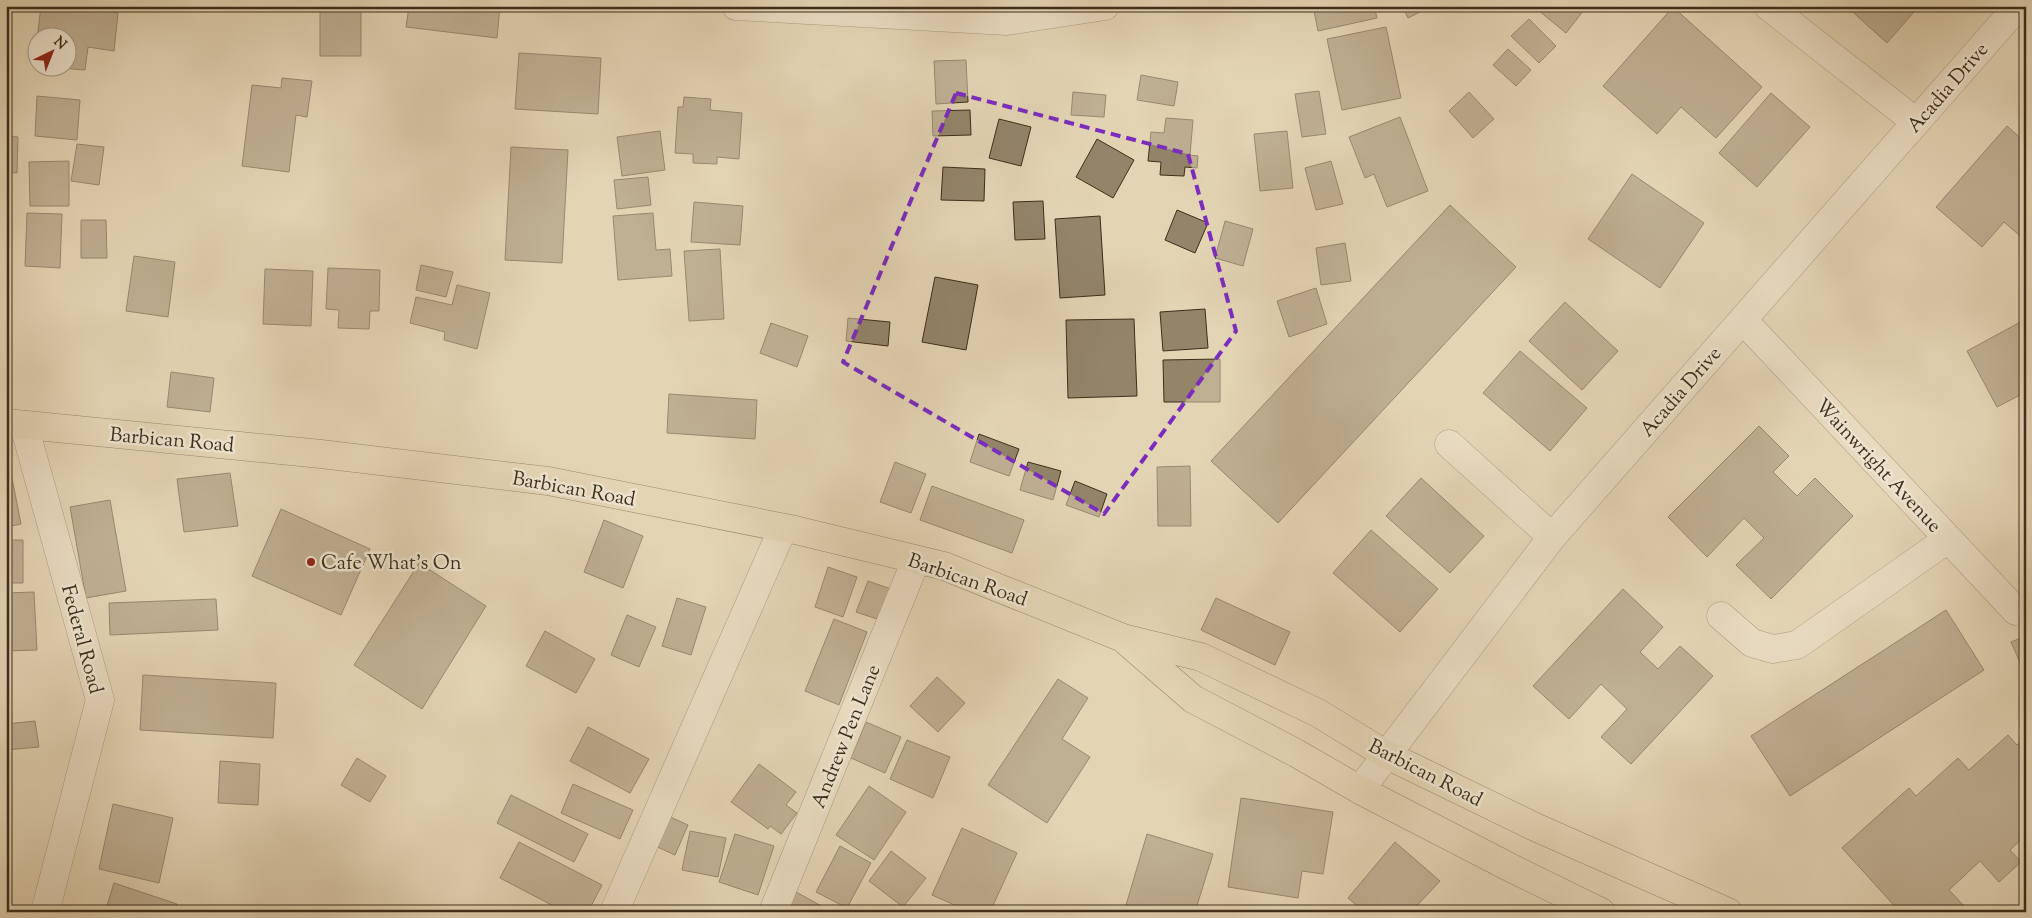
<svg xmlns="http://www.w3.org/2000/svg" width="2032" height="918" font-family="'Sorts Mill Goudy',serif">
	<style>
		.building { fill: #93846a; stroke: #3c2e1a }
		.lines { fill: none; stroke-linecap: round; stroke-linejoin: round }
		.minor-casing { stroke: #665840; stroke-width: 29 }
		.major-casing { stroke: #3c2e1a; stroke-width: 29 }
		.minor { stroke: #ede3ce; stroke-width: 28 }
		.major { stroke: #e3d4b4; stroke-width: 28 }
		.marked { fill: none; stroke: #7b2cbf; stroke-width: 4; stroke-dasharray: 10 6; stroke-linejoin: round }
		.poi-dot { fill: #8f2418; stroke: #ede3ce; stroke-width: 2 }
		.labels { text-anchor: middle; stroke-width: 5; stroke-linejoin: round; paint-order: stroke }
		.street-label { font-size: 20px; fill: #3c2e1a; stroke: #ede3ce }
		.poi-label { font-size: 20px; fill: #3c2e1a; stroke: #ede3ce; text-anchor: start }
	</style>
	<rect width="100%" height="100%" fill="#e3d4b4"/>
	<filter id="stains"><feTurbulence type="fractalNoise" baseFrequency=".004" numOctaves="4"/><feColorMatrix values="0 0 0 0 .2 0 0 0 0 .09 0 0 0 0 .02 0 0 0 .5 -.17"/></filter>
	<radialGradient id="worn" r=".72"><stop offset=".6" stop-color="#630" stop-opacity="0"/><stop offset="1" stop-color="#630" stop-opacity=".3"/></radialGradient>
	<path class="building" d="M 41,6 L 66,6 L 118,13 L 114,51 L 88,47 L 85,70 L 61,68 L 68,68 L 68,38 L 38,38 L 37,40 Z
		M 409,6 L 500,6 L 497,38 L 406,27 Z
		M 1313,6 L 1374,6 L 1377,18 L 1318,31 Z
		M 1402,6 L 1432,6 L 1408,18 Z
		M 1533,6 L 1587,6 L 1566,33 Z
		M 1846,6 L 1919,6 L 1887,43 Z
		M 1673,7 L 1762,87 L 1716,138 L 1681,107 L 1657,134 L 1603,86 Z
		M 320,11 L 361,11 L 361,56 L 320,56 Z
		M 1529,19 L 1556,46 L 1539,63 L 1511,36 Z
		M 1386,27 L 1401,98 L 1342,110 L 1327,39 Z
		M 1508,49 L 1531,70 L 1516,86 L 1493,65 Z
		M 519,53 L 601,58 L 598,114 L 515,109 Z
		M 966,60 L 968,102 L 936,104 L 934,61 Z
		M 1141,75 L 1178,82 L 1174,106 L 1137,100 Z
		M 282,78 L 312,81 L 307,117 L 296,115 L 289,172 L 242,166 L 252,85 L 281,88 Z
		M 1319,91 L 1326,134 L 1302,137 L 1295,94 Z
		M 1073,92 L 1106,95 L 1104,117 L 1071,115 Z
		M 1469,92 L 1494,119 L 1473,138 L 1449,111 Z
		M 1771,93 L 1810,127 L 1757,187 L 1719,153 Z
		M 37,96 L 80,100 L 77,140 L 35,136 Z
		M 684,97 L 711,99 L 710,110 L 742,113 L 739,159 L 717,157 L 717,164 L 693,163 L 693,154 L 675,153 L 678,107 L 683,107 Z
		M 970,110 L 971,135 L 933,136 L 932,111 Z
		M 1400,117 L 1428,191 L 1387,207 L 1374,174 L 1365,178 L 1349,137 Z
		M 1166,118 L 1193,120 L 1190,155 L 1198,156 L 1197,168 L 1185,167 L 1184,176 L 1160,175 L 1161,162 L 1148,161 L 1151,132 L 1164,133 Z
		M 999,119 L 1031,127 L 1021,166 L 989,158 Z
		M 2007,126 L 2026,143 L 2026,241 L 2004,222 L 1982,247 L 1936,207 Z
		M 660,131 L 665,170 L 622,176 L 617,137 Z
		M 1287,131 L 1293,188 L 1260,191 L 1254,134 Z
		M 6,136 L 18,137 L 17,173 L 6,172 Z
		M 1097,139 L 1134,160 L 1113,198 L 1076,177 Z
		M 77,144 L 104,147 L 99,185 L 71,181 Z
		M 511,147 L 568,150 L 562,263 L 505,260 Z
		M 69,161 L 69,206 L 30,206 L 29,162 Z
		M 1331,161 L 1343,204 L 1316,210 L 1305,168 Z
		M 943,167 L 985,169 L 984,201 L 941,200 Z
		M 1632,174 L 1704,223 L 1660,288 L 1588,239 Z
		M 648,177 L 651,205 L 617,209 L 614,180 Z
		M 1043,201 L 1045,239 L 1015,240 L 1013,202 Z
		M 694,202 L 743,206 L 740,245 L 691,242 Z
		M 1450,205 L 1516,267 L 1278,523 L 1211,461 Z
		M 1177,210 L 1208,223 L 1195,253 L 1165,240 Z
		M 27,213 L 62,214 L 60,268 L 25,266 Z
		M 653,213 L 656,250 L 670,249 L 672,276 L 618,280 L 613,216 Z
		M 1100,216 L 1105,295 L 1060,298 L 1055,219 Z
		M 6,218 L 12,219 L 10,254 L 6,254 Z
		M 81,220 L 106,220 L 107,258 L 81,258 Z
		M 1225,221 L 1253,229 L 1243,266 L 1215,258 Z
		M 1345,243 L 1351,281 L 1321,285 L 1316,248 Z
		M 720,249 L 724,319 L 689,321 L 684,251 Z
		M 134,256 L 175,262 L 168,317 L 126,311 Z
		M 421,265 L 453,272 L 446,297 L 416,290 Z
		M 328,268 L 380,270 L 379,311 L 370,311 L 369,329 L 338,328 L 339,310 L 326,309 Z
		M 265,269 L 313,271 L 311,326 L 263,324 Z
		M 935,277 L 978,285 L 966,350 L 922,342 Z
		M 457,285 L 490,293 L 477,349 L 444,340 L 445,332 L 410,323 L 416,297 L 452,305 Z
		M 1316,288 L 1327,324 L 1289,337 L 1277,301 Z
		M 1565,302 L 1618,351 L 1582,390 L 1529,341 Z
		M 1205,309 L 1208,348 L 1163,351 L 1160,312 Z
		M 848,318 L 890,322 L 888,346 L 846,341 Z
		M 1134,319 L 1137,396 L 1068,398 L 1066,320 Z
		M 2026,319 L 2026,392 L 1997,407 L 1967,351 Z
		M 771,323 L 808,336 L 797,367 L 760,353 Z
		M 1520,351 L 1587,408 L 1550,451 L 1483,393 Z
		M 1220,359 L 1220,402 L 1164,402 L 1163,360 Z
		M 171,372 L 214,378 L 210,412 L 167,407 Z
		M 669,394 L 757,400 L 755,439 L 667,433 Z
		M 1759,426 L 1789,456 L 1773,472 L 1797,496 L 1815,478 L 1853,516 L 1771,599 L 1736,565 L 1764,538 L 1744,518 L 1707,557 L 1668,517 Z
		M 979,434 L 1019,449 L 1009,476 L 970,462 Z
		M 895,462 L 926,474 L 911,513 L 880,502 Z
		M 1028,462 L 1061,471 L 1053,500 L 1020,490 Z
		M 1190,466 L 1191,526 L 1158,526 L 1157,467 Z
		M 10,468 L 21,524 L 6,527 L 6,469 Z
		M 230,473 L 238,526 L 184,532 L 177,479 Z
		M 1421,478 L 1484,536 L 1450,573 L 1386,516 Z
		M 1075,481 L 1107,494 L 1099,517 L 1066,505 Z
		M 932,486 L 1024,520 L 1012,553 L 920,520 Z
		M 110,500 L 126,591 L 86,598 L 70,507 Z
		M 281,509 L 370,549 L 341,615 L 252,576 Z
		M 604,520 L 643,536 L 623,588 L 584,572 Z
		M 1371,530 L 1438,589 L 1400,632 L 1333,573 Z
		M 6,540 L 23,540 L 23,583 L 6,583 Z
		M 419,563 L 486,606 L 422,709 L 354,665 Z
		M 828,567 L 857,577 L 843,617 L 815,607 Z
		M 868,581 L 891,589 L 880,620 L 856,612 Z
		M 1623,589 L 1663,627 L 1640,652 L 1658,669 L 1680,646 L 1713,676 L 1631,764 L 1601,737 L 1627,709 L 1601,684 L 1569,719 L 1533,686 Z
		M 34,592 L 37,650 L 6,651 L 6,593 Z
		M 677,598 L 706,607 L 691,655 L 662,646 Z
		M 1216,598 L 1290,632 L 1275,665 L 1201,630 Z
		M 216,599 L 218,630 L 110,635 L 109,603 Z
		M 1946,610 L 1984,670 L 1790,796 L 1751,736 Z
		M 627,615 L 656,627 L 639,667 L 611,655 Z
		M 834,619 L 867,632 L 839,705 L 805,691 Z
		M 545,631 L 595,659 L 576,693 L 526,666 Z
		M 2026,636 L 2026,676 L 2011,642 Z
		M 143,675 L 276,683 L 273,738 L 140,730 Z
		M 937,677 L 965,703 L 938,732 L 910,706 Z
		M 1058,679 L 1088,698 L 1062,739 L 1090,757 L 1047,823 L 988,785 Z
		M 35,721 L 39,747 L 6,750 L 6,724 Z
		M 866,722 L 901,737 L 885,773 L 851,758 Z
		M 588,727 L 649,759 L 630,793 L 570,761 Z
		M 2008,735 L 2017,745 L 2026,738 L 2026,839 L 2024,837 L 2010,850 L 2021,862 L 1999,882 L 1980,861 L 1949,890 L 1964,906 L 1958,912 L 1900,912 L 1842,848 L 1909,788 L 1916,796 L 1958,758 L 1969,770 Z
		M 907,740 L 950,757 L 933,798 L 890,779 Z
		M 357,758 L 386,776 L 370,802 L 341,785 Z
		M 220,761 L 260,764 L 258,805 L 218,803 Z
		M 759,764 L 796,792 L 786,805 L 797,813 L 781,834 L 770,826 L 768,829 L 731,802 Z
		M 573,784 L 633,810 L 620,839 L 561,813 Z
		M 869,786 L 906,812 L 874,860 L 836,835 Z
		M 511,795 L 588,834 L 574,862 L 497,823 Z
		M 1241,798 L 1333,812 L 1323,874 L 1302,871 L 1298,898 L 1228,887 Z
		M 113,804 L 173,818 L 159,883 L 99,869 Z
		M 666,815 L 688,825 L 675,855 L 653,845 Z
		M 962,828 L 1017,853 L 990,912 L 970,912 L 932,895 Z
		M 690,831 L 726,838 L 718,877 L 682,870 Z
		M 735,834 L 774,846 L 758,895 L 719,882 Z
		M 1147,834 L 1213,854 L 1195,912 L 1124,912 Z
		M 519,842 L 602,885 L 588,912 L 565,912 L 500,878 Z
		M 1395,842 L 1440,881 L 1411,912 L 1365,912 L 1348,898 Z
		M 840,846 L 871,863 L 847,908 L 816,892 Z
		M 891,851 L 926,878 L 903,907 L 869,881 Z
		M 114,883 L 177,904 L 175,912 L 105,912 Z
		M 789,888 L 832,912 L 776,912 Z"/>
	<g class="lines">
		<defs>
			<path id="minor" d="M 736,6 L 1007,21 L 1105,6
				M 1768,6 L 1916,122
				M 1743,320 L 2016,611
				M 24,425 L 100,700 L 45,912
				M 1449,444 L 1552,537
				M 1721,616 L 1752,643 L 1773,649 L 1797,645 L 1948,539
				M 1360,790 L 1552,537 L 2018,6
				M 614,912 L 783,528
				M 773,912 L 916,560"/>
			<path id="major" d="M 6,423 L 321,454 L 548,481 L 795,530 L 944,566 L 1123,638 L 1201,657 L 1318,713 L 1385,754 L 1535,827 L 1728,912
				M 1126,641 L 1193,699 L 1296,753 L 1360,790 L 1515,870 L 1601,912"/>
		</defs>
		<use href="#minor" class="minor-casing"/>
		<use href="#major" class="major-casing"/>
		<use href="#minor" class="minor"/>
		<use href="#major" class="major"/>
	</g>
	<path d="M0 0H2032V918H0ZM 956,93 L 1188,154 L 1236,331 L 1104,514 L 843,362 Z" fill="#e3d4b4" fill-opacity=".55" fill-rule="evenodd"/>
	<path class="marked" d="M 956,93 L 1188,154 L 1236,331 L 1104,514 L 843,362 Z"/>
	<circle class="poi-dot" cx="311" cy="562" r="5"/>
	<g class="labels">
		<g class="street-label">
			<text transform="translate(1947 87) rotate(-49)" y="7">Acadia Drive</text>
			<text transform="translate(1680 391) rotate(-49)" y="7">Acadia Drive</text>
			<text transform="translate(172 439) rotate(5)" y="7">Barbican Road</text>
			<text transform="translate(1879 465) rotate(47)" y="7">Wainwright Avenue</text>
			<text transform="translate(574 488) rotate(10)" y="7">Barbican Road</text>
			<text transform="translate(968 579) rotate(19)" y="7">Barbican Road</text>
			<text transform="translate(83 639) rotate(75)" y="7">Federal Road</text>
			<text transform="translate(845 736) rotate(-68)" y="7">Andrew Pen Lane</text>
			<text transform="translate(1426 772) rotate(27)" y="7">Barbican Road</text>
		</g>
		<g class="poi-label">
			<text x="321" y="569">Cafe What's On</text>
		</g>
	</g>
	<rect width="2032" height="918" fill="none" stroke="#e3d4b4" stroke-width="25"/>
	<rect x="8" y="8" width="2017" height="903" fill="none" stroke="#3c2e1a" stroke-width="2.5"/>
	<rect x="12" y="12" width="2007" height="893" fill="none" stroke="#3c2e1a"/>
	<g transform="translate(52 52) rotate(43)"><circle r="24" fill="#ede3ce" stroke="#a69b86"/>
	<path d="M0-4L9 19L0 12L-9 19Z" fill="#8f2418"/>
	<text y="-8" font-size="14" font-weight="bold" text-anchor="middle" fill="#3c2e1a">N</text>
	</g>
	<rect width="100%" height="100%" filter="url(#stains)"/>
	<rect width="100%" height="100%" fill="url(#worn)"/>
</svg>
